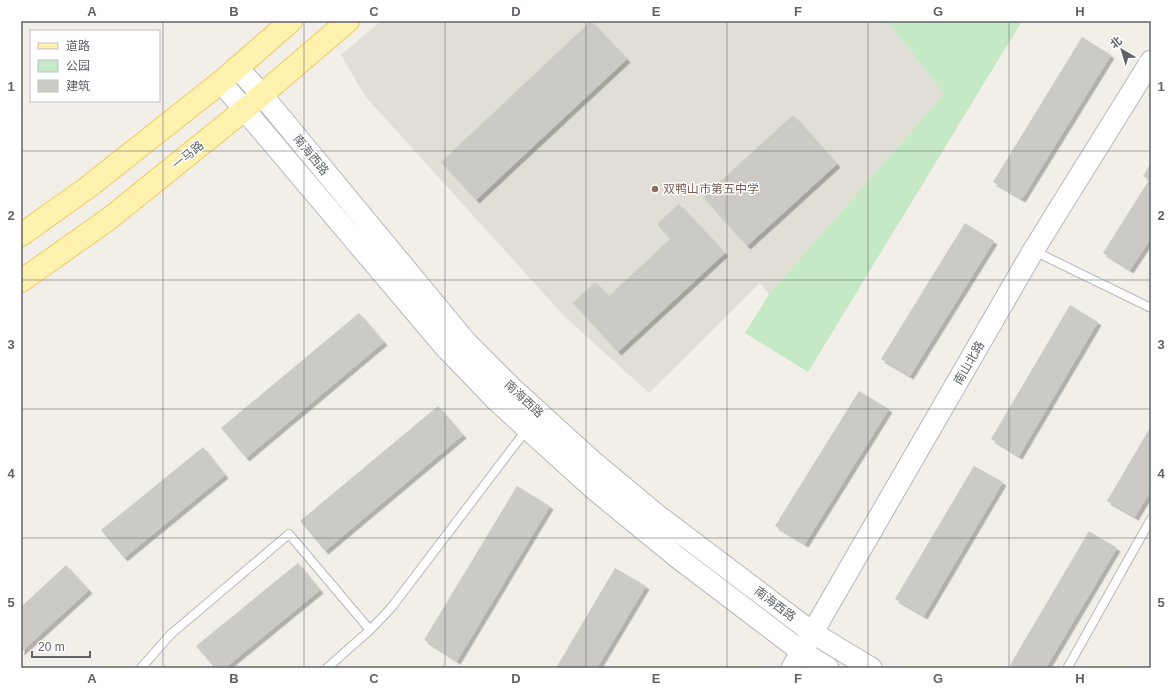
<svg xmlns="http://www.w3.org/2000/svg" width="1172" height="689" font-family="Arial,'Noto Sans SC',sans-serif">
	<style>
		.education { fill: #e1ded6 }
		.green { fill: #c5e8c5 }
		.building { fill: #cccac5; filter: url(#shadow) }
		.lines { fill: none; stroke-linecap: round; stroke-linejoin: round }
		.service-casing { stroke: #b5b8bc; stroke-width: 10 }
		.tertiary-casing { stroke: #b5b8bc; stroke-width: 23 }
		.primary-casing { stroke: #f2c960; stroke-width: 24 }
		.service { stroke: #fff; stroke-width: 8 }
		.tertiary { stroke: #fff; stroke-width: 21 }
		.primary { stroke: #fff2af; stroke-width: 22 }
		.grid { fill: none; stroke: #5f6368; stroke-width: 1; stroke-opacity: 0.55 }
		.education-dot { fill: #8d6e63; stroke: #fff; stroke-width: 1.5 }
		.labels { text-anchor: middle; stroke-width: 3; stroke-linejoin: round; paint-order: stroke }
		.street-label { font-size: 12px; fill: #5f6368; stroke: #fff }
		.education-label { font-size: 12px; fill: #785e54; stroke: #fff; text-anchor: start }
		.neatline { fill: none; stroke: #5f6368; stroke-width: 1.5 }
		.grid-label { font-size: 13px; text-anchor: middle; font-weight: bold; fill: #5f6368 }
	</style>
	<defs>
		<filter id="shadow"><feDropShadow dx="3.5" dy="3.5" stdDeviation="0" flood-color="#0004"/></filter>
	</defs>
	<rect width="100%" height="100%" fill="#f1efe8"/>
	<path class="education" d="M 381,21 L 887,21 L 944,94 L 769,294 L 760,283 L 649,393 L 564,316 L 365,96 L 341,55 Z"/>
	<path class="green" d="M 887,21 L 1022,21 L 808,372 L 745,333 L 769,294 L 944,94 Z"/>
	<path class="building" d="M 591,21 L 627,59 L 476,200 L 441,162 Z
		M 1082,37 L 1111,55 L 1022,199 L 993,182 Z
		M 793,115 L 837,164 L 747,246 L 703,197 Z
		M 1151,163 L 1151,238 L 1130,270 L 1103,253 L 1149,180 L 1143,176 Z
		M 679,204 L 725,253 L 618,352 L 573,303 L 595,282 L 609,296 L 670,239 L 657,224 Z
		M 965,223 L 994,241 L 910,376 L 881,359 Z
		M 1070,305 L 1098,322 L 1019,456 L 991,439 Z
		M 359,313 L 384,342 L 246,458 L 221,428 Z
		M 859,391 L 889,409 L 805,544 L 775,526 Z
		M 438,406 L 463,435 L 325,551 L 300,521 Z
		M 1151,426 L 1151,491 L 1135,517 L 1107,501 Z
		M 203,447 L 225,475 L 124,558 L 101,530 Z
		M 974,466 L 1003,482 L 924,616 L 895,599 Z
		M 517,486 L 550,506 L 457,661 L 424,640 Z
		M 1089,531 L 1117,548 L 1046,668 L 1016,668 L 1010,665 Z
		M 298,563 L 320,590 L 225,668 L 215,668 L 196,646 Z
		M 66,565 L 89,590 L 21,652 L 21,607 Z
		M 615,568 L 646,586 L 597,668 L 556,668 Z"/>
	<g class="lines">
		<defs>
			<path id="service" d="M 1034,251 L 1151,308
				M 1068,667 L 1151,519
				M 141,668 L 171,634 L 289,534 L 370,630
				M 327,668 L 370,630 L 391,608 L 527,429"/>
			<path id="tertiary" d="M 237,67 L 262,95 L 466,342 L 513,389 L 591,460 L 657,515 L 813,633 L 871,668
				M 221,82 L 445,347 L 497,401 L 594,489 L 677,557 L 802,652 L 828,668
				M 792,668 L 1033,251 L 1151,61"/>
			<path id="primary" d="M 21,235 L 87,188 L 221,82 L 291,21
				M 21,281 L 110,218 L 244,110 L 348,21"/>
		</defs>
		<use href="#service" class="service-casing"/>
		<use href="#tertiary" class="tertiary-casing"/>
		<use href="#primary" class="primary-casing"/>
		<use href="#service" class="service"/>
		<use href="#tertiary" class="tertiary"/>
		<use href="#primary" class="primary"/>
	</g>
	<path class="grid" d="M 163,21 L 163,668M 304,21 L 304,668M 445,21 L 445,668M 586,21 L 586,668M 727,21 L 727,668M 868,21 L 868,668M 1009,21 L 1009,668M 21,151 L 1151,151M 21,280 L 1151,280M 21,409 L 1151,409M 21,538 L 1151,538"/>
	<circle class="education-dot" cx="655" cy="189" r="4"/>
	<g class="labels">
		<g class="street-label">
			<text transform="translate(188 155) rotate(-39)" y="4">一马路</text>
			<text transform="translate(311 155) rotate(51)" y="4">南海西路</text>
			<text transform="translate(969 363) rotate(-60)" y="4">南山北路</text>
			<text transform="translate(524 399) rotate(43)" y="4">南海西路</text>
			<text transform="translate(775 604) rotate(37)" y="4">南海西路</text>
		</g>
		<g class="education-label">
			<text x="663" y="193">双鸭山市第五中学</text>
		</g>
	</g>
	<rect width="1172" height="689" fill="none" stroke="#ffffff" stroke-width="44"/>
	<rect x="30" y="30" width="130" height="72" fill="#ffffff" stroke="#bfc1c3"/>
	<rect x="38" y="43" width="20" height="6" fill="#fff2af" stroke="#bfc1c3"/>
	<text x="66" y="50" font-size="12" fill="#5f6368">道路</text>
	<rect x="38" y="60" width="20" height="12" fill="#c5e8c5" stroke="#bfc1c3"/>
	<text x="66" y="70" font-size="12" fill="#5f6368">公园</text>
	<rect x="38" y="80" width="20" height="12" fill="#cccac5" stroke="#bfc1c3"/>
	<text x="66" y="90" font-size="12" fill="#5f6368">建筑</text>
	<g transform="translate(1122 50) rotate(322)" stroke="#ffffff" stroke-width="3" paint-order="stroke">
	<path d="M0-3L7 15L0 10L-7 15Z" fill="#5f6368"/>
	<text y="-6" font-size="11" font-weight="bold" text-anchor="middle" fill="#5f6368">北</text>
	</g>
	<path d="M32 651v6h58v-6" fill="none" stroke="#5f6368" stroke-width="2"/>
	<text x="38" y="651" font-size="12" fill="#5f6368" stroke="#ffffff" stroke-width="3" paint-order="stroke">20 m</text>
	<rect x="22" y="22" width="1128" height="645" class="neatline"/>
	<g class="grid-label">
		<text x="92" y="16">A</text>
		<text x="234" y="16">B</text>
		<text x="374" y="16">C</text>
		<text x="516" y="16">D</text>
		<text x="656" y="16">E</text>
		<text x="798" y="16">F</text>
		<text x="938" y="16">G</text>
		<text x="1080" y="16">H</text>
		<text x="11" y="91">1</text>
		<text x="1161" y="91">1</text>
		<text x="11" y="220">2</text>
		<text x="1161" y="220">2</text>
		<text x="11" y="349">3</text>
		<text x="1161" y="349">3</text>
		<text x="11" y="478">4</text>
		<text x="1161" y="478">4</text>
		<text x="11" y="607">5</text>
		<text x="1161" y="607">5</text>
		<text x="92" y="683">A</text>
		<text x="234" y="683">B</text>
		<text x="374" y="683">C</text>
		<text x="516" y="683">D</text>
		<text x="656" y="683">E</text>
		<text x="798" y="683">F</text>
		<text x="938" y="683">G</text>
		<text x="1080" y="683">H</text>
	</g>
</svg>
